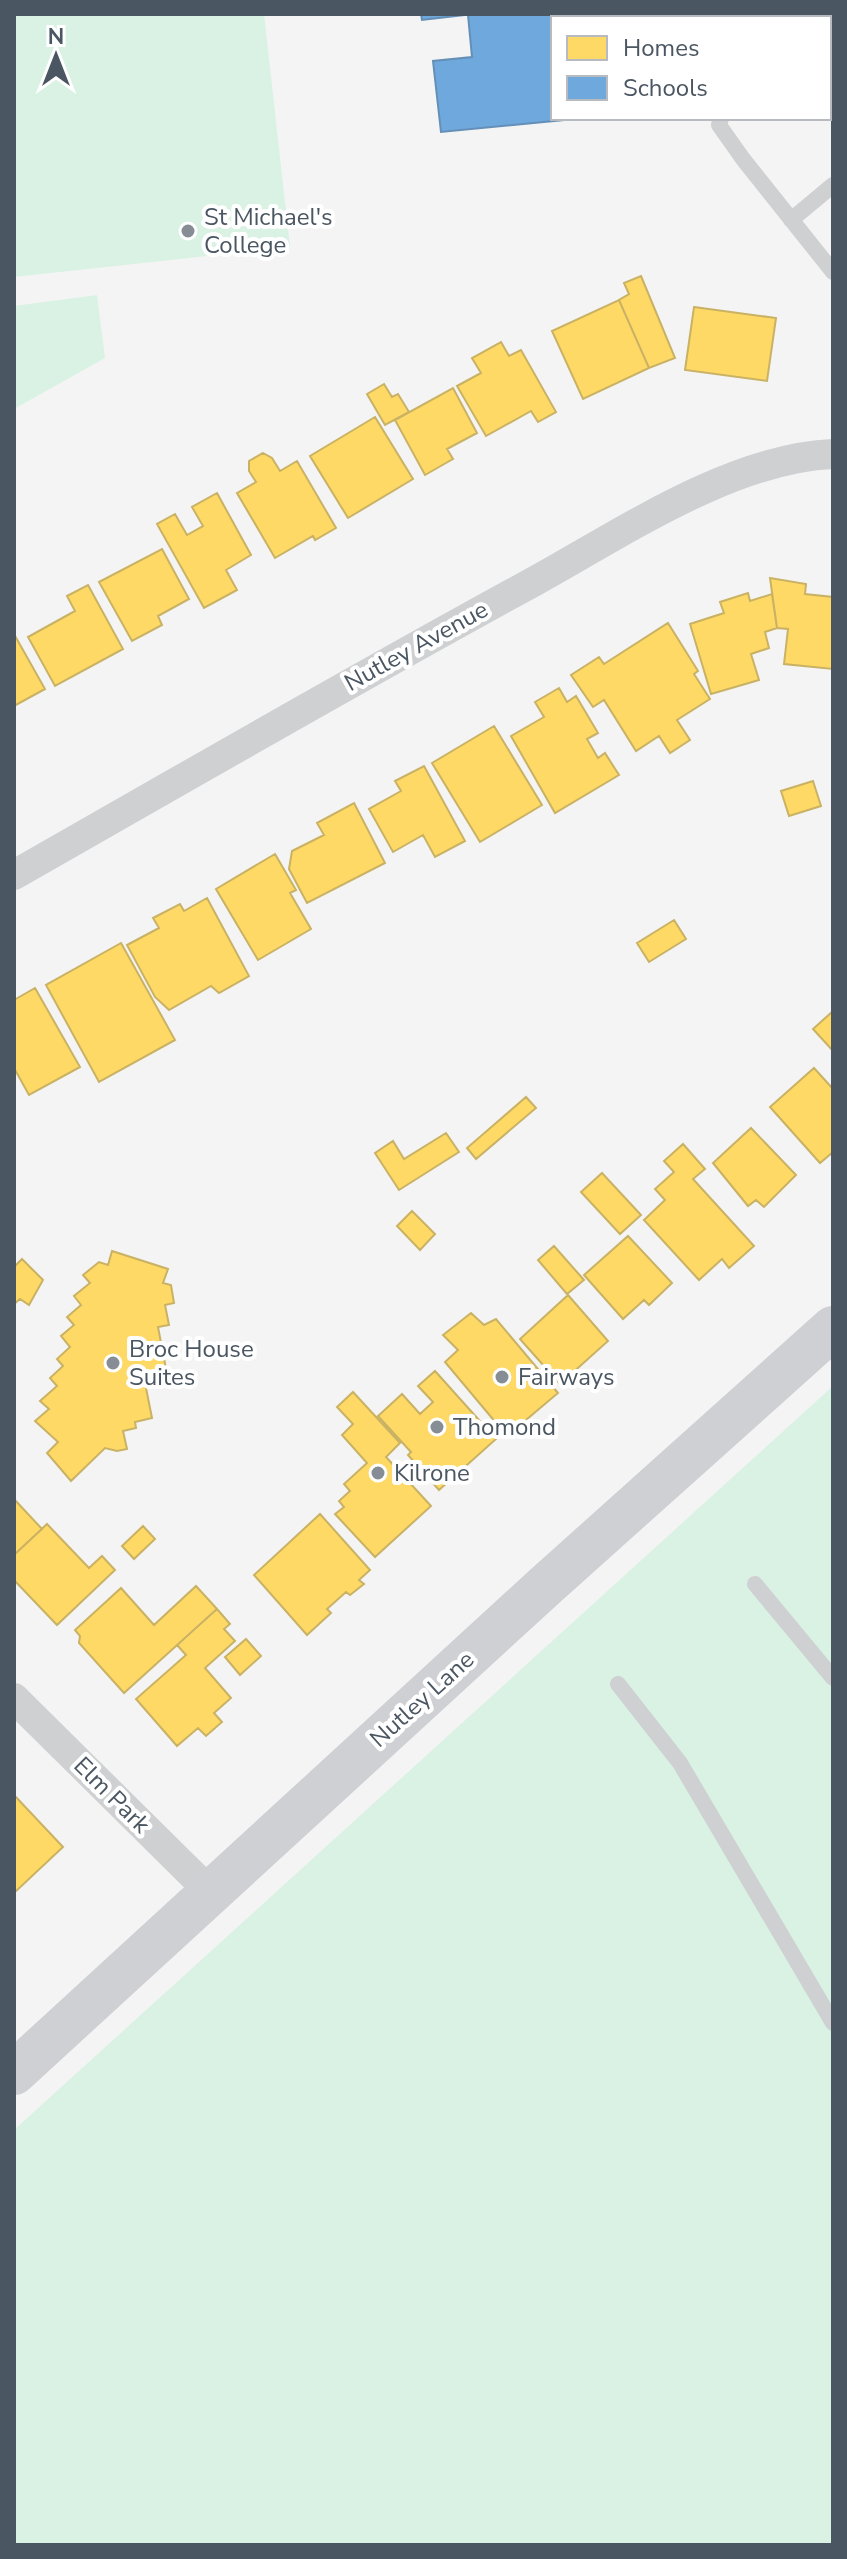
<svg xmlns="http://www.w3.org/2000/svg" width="847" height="2559" font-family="'Nunito Sans',sans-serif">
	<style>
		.green { fill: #d9f2e3 }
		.homes { fill: #ffd966; stroke: #c9b264; stroke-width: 2 }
		.schools { fill: #6fa8dc; stroke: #648fb7; stroke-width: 2 }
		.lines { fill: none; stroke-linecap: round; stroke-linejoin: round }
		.lane { stroke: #ced0d2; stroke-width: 16 }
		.street { stroke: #ced0d2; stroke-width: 30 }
		.secondary { stroke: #ced0d4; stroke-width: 44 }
		.poi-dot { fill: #868d94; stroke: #fff; stroke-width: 3 }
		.labels { text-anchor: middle; stroke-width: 8; stroke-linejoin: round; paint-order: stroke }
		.poi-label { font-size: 24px; fill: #4a5661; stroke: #fff; text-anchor: start }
		.street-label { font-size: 24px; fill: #4a5661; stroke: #fff }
	</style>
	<rect width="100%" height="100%" fill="#f4f4f4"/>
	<path class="green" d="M 14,14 L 264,14 L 290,247 L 14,277 Z
		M 97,295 L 105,358 L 14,409 L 14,306 Z
		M 833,1386 L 833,2545 L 14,2545 L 14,2130 Z"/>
	<path class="homes" d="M 641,276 L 675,358 L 649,368 L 619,300 L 629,294 L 624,283 Z
		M 619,300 L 649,368 L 583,399 L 552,331 Z
		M 694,307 L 776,318 L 767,381 L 685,370 Z
		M 501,342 L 509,356 L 521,350 L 556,412 L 538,422 L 531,411 L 486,436 L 457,386 L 481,373 L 472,358 Z
		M 384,384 L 392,397 L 398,394 L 409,412 L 385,425 L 367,394 Z
		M 453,388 L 477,433 L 447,449 L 453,459 L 425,475 L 395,420 Z
		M 375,417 L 413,479 L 348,518 L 310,456 Z
		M 263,453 L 272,458 L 280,471 L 297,461 L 336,528 L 315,540 L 313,536 L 275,558 L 237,493 L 256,482 L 249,471 L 249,461 Z
		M 217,493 L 251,555 L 226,570 L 237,590 L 204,608 L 157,524 L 175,514 L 187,535 L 203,526 L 192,507 Z
		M 162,549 L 189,599 L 158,616 L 162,625 L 132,641 L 99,582 Z
		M 770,578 L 806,584 L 805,594 L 833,597 L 833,669 L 784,664 L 788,629 L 777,628 Z
		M 88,585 L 123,649 L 55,686 L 28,637 L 75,611 L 67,596 Z
		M 748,593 L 750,601 L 772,594 L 777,628 L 765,632 L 769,648 L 751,654 L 759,680 L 711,694 L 690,624 L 724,613 L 720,602 Z
		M 668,623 L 698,671 L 694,674 L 710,699 L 677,720 L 690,740 L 670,753 L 659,736 L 636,751 L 604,700 L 593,707 L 571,675 L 599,657 L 604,664 Z
		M 14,634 L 45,689 L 14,706 Z
		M 559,688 L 567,702 L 576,696 L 598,733 L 587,739 L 598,758 L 605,753 L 619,775 L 555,813 L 511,736 L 544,717 L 535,702 Z
		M 494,726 L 542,805 L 480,842 L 432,763 Z
		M 424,766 L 465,841 L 435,857 L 423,835 L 393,852 L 369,809 L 401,791 L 395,781 Z
		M 813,781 L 821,806 L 789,816 L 781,791 Z
		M 354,803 L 385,863 L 307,903 L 289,869 L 292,851 L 324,835 L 317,823 Z
		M 275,854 L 296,890 L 290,893 L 311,929 L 258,960 L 216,889 Z
		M 207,898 L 249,976 L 219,993 L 211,986 L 169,1010 L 155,997 L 127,945 L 159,928 L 153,918 L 180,904 L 184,911 Z
		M 674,920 L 686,939 L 649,962 L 637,943 Z
		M 121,943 L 175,1040 L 99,1082 L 46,985 Z
		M 35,988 L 80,1067 L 29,1095 L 14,1068 L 14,1000 Z
		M 833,1011 L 833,1051 L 813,1029 Z
		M 814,1068 L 833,1089 L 833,1152 L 820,1163 L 770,1107 Z
		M 526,1097 L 536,1108 L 476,1159 L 467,1148 Z
		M 751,1128 L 796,1175 L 764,1207 L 756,1200 L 748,1206 L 713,1163 Z
		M 446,1133 L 459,1152 L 399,1190 L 375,1153 L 393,1141 L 404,1159 Z
		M 683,1144 L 705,1169 L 693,1179 L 754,1246 L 729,1268 L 722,1259 L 699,1280 L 644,1220 L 665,1200 L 655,1189 L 674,1172 L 664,1161 Z
		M 602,1173 L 641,1215 L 620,1234 L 581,1192 Z
		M 412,1211 L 435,1234 L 420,1250 L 397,1226 Z
		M 628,1236 L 672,1283 L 649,1305 L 644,1300 L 623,1319 L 584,1275 Z
		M 554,1246 L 584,1280 L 567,1294 L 538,1260 Z
		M 112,1251 L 168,1269 L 163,1283 L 171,1285 L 174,1303 L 165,1305 L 169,1325 L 158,1327 L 167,1374 L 144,1378 L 152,1418 L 135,1422 L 136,1428 L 123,1431 L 127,1449 L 117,1451 L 105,1448 L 71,1481 L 47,1453 L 58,1442 L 35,1421 L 49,1409 L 40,1401 L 57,1386 L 50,1378 L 63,1366 L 57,1359 L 70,1347 L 61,1336 L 74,1325 L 67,1317 L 81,1305 L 74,1296 L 90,1283 L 83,1275 L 99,1262 L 108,1265 Z
		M 22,1259 L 43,1280 L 29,1305 L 20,1299 L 14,1304 L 14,1267 Z
		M 568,1295 L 608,1341 L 560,1384 L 520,1339 Z
		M 471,1313 L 484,1325 L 496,1319 L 558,1393 L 507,1436 L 445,1362 L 458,1350 L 443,1335 Z
		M 435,1371 L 496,1439 L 439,1490 L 408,1455 L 411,1452 L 378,1416 L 402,1394 L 420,1414 L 433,1402 L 418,1386 Z
		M 353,1392 L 400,1443 L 386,1457 L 431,1506 L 375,1557 L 335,1514 L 344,1507 L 339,1501 L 350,1491 L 344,1484 L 367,1463 L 342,1435 L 353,1424 L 337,1407 Z
		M 14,1499 L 42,1529 L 14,1555 Z
		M 320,1514 L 370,1570 L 359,1580 L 364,1584 L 350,1595 L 346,1592 L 327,1609 L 331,1613 L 307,1635 L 254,1575 Z
		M 47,1524 L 89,1568 L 102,1556 L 115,1570 L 57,1625 L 14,1580 L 14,1555 Z
		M 143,1526 L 155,1539 L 134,1559 L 122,1546 Z
		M 196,1586 L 217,1609 L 124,1693 L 79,1643 L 80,1636 L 75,1630 L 121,1588 L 154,1625 Z
		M 217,1609 L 230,1624 L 224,1629 L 235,1641 L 205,1668 L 231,1698 L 214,1713 L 222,1722 L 206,1736 L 198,1728 L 177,1746 L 136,1699 L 186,1655 L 177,1645 Z
		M 246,1639 L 261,1656 L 240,1675 L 225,1657 Z
		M 14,1795 L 63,1847 L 14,1893 Z"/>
	<path class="schools" d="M 421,14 L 464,14 L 464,15 L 422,20 Z
		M 480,14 L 643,14 L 643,18 L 553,18 L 553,118 L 585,118 L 441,132 L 433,61 L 472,57 L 468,15 Z"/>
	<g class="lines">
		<path class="lane" d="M 721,118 L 719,125 L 743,159 L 833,272
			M 791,220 L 833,185
			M 755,1584 L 833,1678
			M 618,1684 L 680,1763 L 833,2023"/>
		<path class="street" d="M 14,875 C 188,776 360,676 535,581 C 622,533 732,458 833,454
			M 14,1698 L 210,1892"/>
		<path class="secondary" d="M 14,2073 L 544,1587 L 833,1328"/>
	</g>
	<g class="poi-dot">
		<circle cx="188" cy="231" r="8"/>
		<circle cx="113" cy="1363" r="8"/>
		<circle cx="502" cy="1377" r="8"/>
		<circle cx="437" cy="1427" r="8"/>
		<circle cx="378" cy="1473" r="8"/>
	</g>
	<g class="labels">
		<g class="poi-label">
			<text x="204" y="225">St Michael's<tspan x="204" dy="28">College</tspan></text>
			<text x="129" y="1357">Broc House<tspan x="129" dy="28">Suites</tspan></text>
			<text x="518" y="1385">Fairways</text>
			<text x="453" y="1435">Thomond</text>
			<text x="394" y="1481">Kilrone</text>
		</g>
		<g class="street-label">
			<text transform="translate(416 646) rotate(-29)" y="8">Nutley Avenue</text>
			<text transform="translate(422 1699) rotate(-42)" y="8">Nutley Lane</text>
			<text transform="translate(112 1795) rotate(45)" y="8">Elm Park</text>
		</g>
	</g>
	<rect width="847" height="2559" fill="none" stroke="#4a5661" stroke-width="32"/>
	<rect x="551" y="16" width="280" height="104" fill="#ffffff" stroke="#b7bbc0" stroke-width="2"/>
	<rect x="567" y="36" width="40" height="24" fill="#ffd966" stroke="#b7bbc0" stroke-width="2"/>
	<text x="623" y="56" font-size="24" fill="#4a5661">Homes</text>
	<rect x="567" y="76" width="40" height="24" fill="#6fa8dc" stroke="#b7bbc0" stroke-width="2"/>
	<text x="623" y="96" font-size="24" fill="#4a5661">Schools</text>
	<g transform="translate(56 56)" stroke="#ffffff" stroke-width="6" paint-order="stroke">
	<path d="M0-6L14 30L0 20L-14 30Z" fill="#4a5661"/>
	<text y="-12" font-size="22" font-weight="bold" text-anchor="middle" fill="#4a5661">N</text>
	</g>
</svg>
